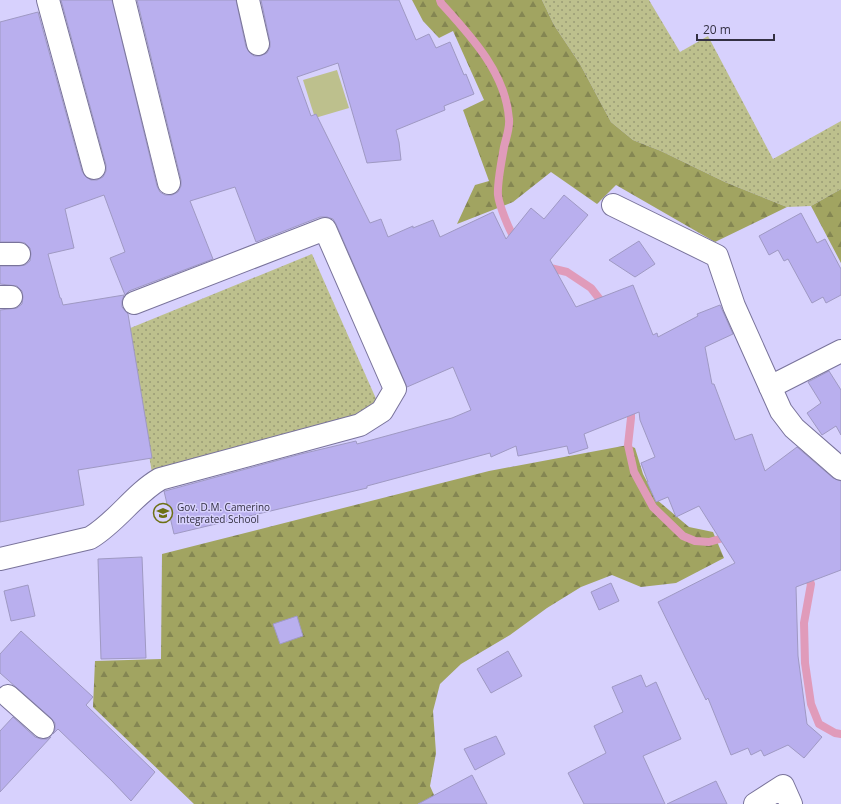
<svg xmlns="http://www.w3.org/2000/svg" width="841" height="804" font-family="'Open Sans',sans-serif">
	<style>
		.grass { fill: url(#grass-dots) }
		.forest { fill: url(#forest-firs) }
		.garden { fill: #bdc08d }
		.lines { fill: none; stroke-linecap: round; stroke-linejoin: round }
		.stream { stroke: #e09bba; stroke-width: 8 }
		.building { fill: #b9afee; stroke: #9f99c3 }
		.minor-casing { stroke: #79739b; stroke-width: 24 }
		.minor { stroke: #fff; stroke-width: 22 }
		.labels { text-anchor: middle; stroke-width: 3; stroke-linejoin: round; paint-order: stroke }
		.poi-label { font-size: 10px; fill: #333042; stroke: #d7d1fd; text-anchor: start }
	</style>
	<defs>
		<pattern id="grass-dots" width="8" height="8" patternUnits="userSpaceOnUse"><rect width="8" height="8" fill="#bdc08d"/><path d="M2 2h.1M6 6h.1" fill="none" stroke="#9a9c75" stroke-width="1.8" stroke-linecap="round"/></pattern>
		<pattern id="forest-firs" width="22" height="20" patternUnits="userSpaceOnUse"><rect width="22" height="20" fill="#a1a461"/><path d="M5 1l3.5 6h-7zM16 11l3.5 6h-7z" fill="#848652"/></pattern>
	</defs>
	<rect width="100%" height="100%" fill="#d7d1fd"/>
	<path class="grass" d="M 542,0 L 649,0 L 680,52 L 708,36 L 773,159 L 841,121 L 841,189 L 811,206 L 787,207 L 725,182 L 661,151 L 633,140 L 611,122 L 580,64 L 554,25 Z
		M 312,254 L 377,401 L 350,431 L 152,473 L 128,329 Z"/>
	<path class="forest" d="M 412,0 L 542,0 L 554,25 L 580,64 L 611,122 L 633,140 L 661,151 L 725,182 L 787,207 L 715,242 L 616,185 L 597,204 L 551,172 L 513,202 L 457,224 L 475,185 L 489,181 L 463,110 L 484,100 L 453,31 L 439,38 L 423,21 Z
		M 841,189 L 841,263 L 811,206 Z
		M 628,445 L 635,448 L 643,474 L 656,499 L 689,527 L 713,532 L 724,558 L 676,583 L 641,587 L 612,575 L 581,587 L 547,608 L 510,635 L 461,664 L 440,684 L 433,711 L 436,753 L 430,786 L 438,804 L 194,804 L 93,707 L 95,661 L 161,659 L 162,554 L 489,471 Z"/>
	<path class="garden" d="M 337,70 L 349,108 L 315,118 L 303,80 Z"/>
	<g class="lines">
		<path class="stream" d="M 440,0 L 441,3 C 470,35 506,73 509,119 C 510,128 506,138 504,147 C 502,159 497,183 498,195 C 499,205 510,233 516,240
			M 546,267 L 567,272 L 591,288 L 605,306
			M 631,404 L 631,418 L 628,445 L 634,472 L 653,507 L 683,536 L 695,541 L 709,542 L 730,536
			M 806,573 L 811,584 L 804,623 L 805,663 L 811,704 L 819,724 L 835,733 L 841,734"/>
	</g>
	<path class="building" d="M 61,0 L 112,0 L 157,186 L 160,192 L 165,195 L 172,195 L 178,192 L 181,186 L 181,180 L 137,0 L 236,0 L 246,47 L 249,52 L 254,56 L 260,56 L 267,53 L 270,47 L 270,42 L 261,0 L 399,0 L 416,40 L 429,34 L 436,48 L 450,42 L 464,75 L 466,74 L 474,94 L 444,106 L 445,110 L 396,130 L 399,142 L 401,160 L 367,163 L 338,63 L 297,77 L 311,116 L 316,114 L 370,223 L 381,219 L 388,237 L 413,226 L 413,228 L 433,220 L 440,237 L 493,212 L 506,239 L 531,208 L 544,219 L 564,195 L 588,215 L 550,260 L 576,307 L 633,285 L 653,335 L 657,333 L 658,337 L 698,316 L 697,314 L 720,305 L 733,334 L 705,347 L 712,384 L 714,384 L 735,440 L 752,434 L 765,471 L 797,447 L 833,478 L 841,481 L 841,570 L 796,587 L 798,656 L 807,724 L 822,737 L 804,758 L 788,745 L 764,756 L 761,750 L 751,755 L 748,748 L 731,755 L 708,698 L 706,700 L 658,602 L 735,563 L 699,506 L 676,517 L 668,497 L 656,502 L 647,482 L 648,482 L 641,463 L 655,457 L 640,420 L 639,412 L 584,434 L 588,448 L 569,454 L 567,446 L 518,456 L 516,446 L 491,457 L 490,453 L 367,486 L 367,488 L 174,534 L 164,491 L 165,491 L 301,454 L 356,441 L 357,444 L 452,418 L 471,410 L 453,367 L 407,387 L 336,224 L 333,219 L 327,217 L 320,217 L 256,242 L 235,187 L 190,201 L 213,259 L 129,291 L 125,295 L 110,258 L 125,252 L 104,195 L 65,209 L 74,248 L 48,254 L 60,298 L 61,298 L 63,305 L 124,295 L 122,301 L 122,307 L 128,314 L 152,458 L 78,470 L 84,505 L 0,522 L 0,310 L 17,308 L 22,304 L 23,297 L 22,291 L 17,286 L 0,284 L 0,266 L 19,266 L 25,265 L 30,261 L 31,254 L 30,248 L 25,243 L 19,242 L 0,242 L 0,22 L 38,12 L 82,171 L 86,177 L 91,180 L 97,180 L 103,177 L 106,171 L 106,165 Z
		M 801,213 L 817,243 L 825,239 L 841,269 L 841,295 L 826,303 L 823,297 L 812,303 L 788,259 L 784,261 L 778,250 L 769,255 L 759,236 Z
		M 639,241 L 655,264 L 635,277 L 609,260 Z
		M 829,371 L 841,390 L 841,435 L 836,426 L 822,435 L 807,413 L 821,403 L 808,382 Z
		M 142,557 L 146,658 L 101,659 L 98,559 Z
		M 611,583 L 619,601 L 599,610 L 591,592 Z
		M 28,585 L 35,616 L 11,621 L 4,591 Z
		M 297,616 L 303,636 L 280,644 L 273,624 Z
		M 21,631 L 93,697 L 86,705 L 155,772 L 131,801 L 111,780 L 58,729 L 53,734 L 55,729 L 55,723 L 51,718 L 0,673 L 0,654 Z
		M 508,651 L 522,676 L 491,693 L 477,669 Z
		M 641,675 L 646,687 L 656,682 L 681,739 L 643,756 L 665,804 L 584,804 L 568,773 L 606,753 L 594,726 L 623,712 L 612,687 Z
		M 13,717 L 35,737 L 41,739 L 47,739 L 51,737 L 0,792 L 0,731 Z
		M 496,736 L 505,754 L 475,770 L 464,749 Z
		M 472,775 L 487,804 L 418,804 Z
		M 716,781 L 727,804 L 667,804 Z"/>
	<g class="lines">
		<defs>
			<path id="minor" d="M 48,0 L 94,168
				M 124,0 L 169,183
				M 248,0 L 258,44
				M 613,205 L 717,256 L 734,306 L 781,411 L 794,428 L 841,469
				M 0,254 L 19,254
				M 0,297 L 11,297
				M 770,387 L 841,351
				M 0,559 L 90,538 C 117,522 134,494 160,479 L 360,425 L 382,411 L 395,389 L 325,229 L 134,303
				M 8,696 L 43,727
				M 755,804 L 783,786 L 791,804"/>
		</defs>
		<use href="#minor" class="minor-casing"/>
		<use href="#minor" class="minor"/>
	</g>
	<defs>
		<symbol id="school-ring" viewBox="-11 -11 22 22"><circle r="9.5" fill="#d7d1fd" stroke="#6d7014" stroke-width="1.5"/><path d="M0-5L7-2L0 1L-7-2ZM-4 1L0 2.5L4 1V4Q0 6-4 4Z" fill="#6d7014"/></symbol>
	</defs>
	<g fill-rule="evenodd">
		<use href="#school-ring" x="152" y="502" width="22" height="22"/>
	</g>
	<g class="labels">
		<g class="poi-label">
			<text x="177" y="511">Gov. D.M. Camerino<tspan x="177" dy="12">Integrated School</tspan></text>
		</g>
	</g>
	<path d="M697 34v6h77v-6" fill="none" stroke="#333042" stroke-width="2"/>
	<text x="703" y="34" font-size="12" fill="#333042" stroke="#d7d1fd" stroke-width="3" paint-order="stroke">20 m</text>
</svg>
